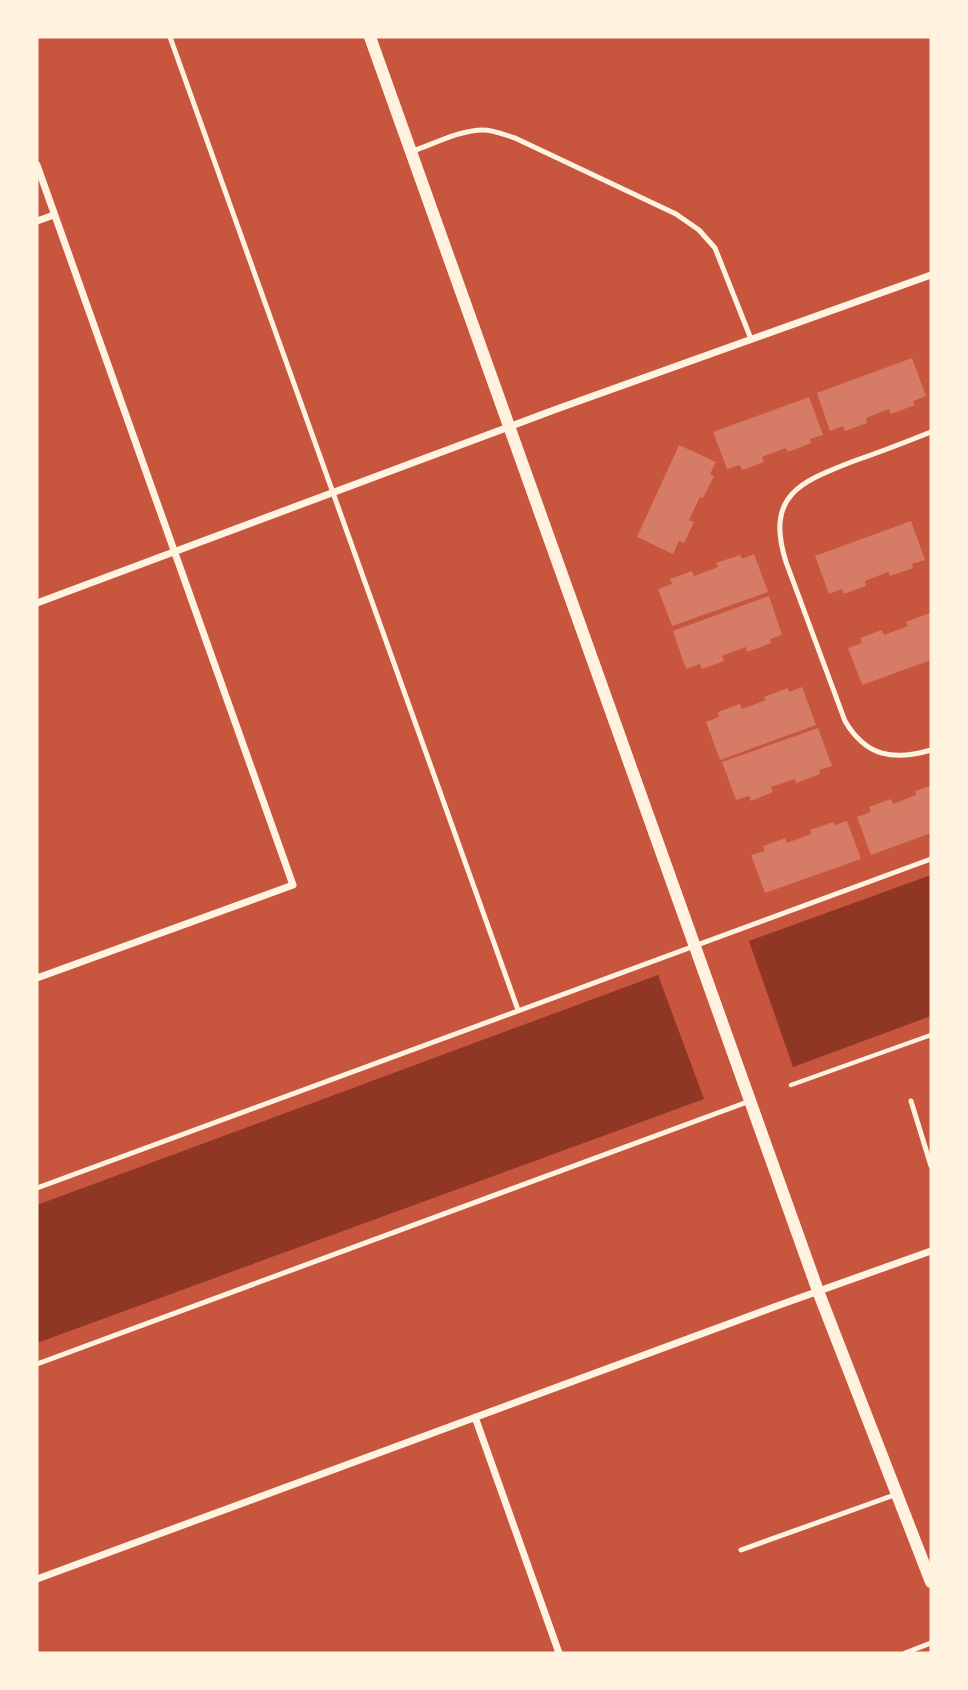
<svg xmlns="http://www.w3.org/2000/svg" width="968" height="1690" font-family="Lato,sans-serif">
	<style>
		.water { fill: #8f3625 }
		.building { fill: #d67c66 }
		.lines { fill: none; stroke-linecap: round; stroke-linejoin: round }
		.path { stroke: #fff3e0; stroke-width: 4.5 }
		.service { stroke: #fff3e0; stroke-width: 5 }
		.minor { stroke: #fff3e0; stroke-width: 7 }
		.tertiary { stroke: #fff3e0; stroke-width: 12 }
	</style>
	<rect width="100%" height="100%" fill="#c8553d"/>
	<path class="water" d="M 931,875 L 931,1016 L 793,1067 L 749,941 Z
		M 658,975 L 704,1099 L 37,1343 L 37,1205 Z"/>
	<path class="building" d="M 912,358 L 926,396 L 913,401 L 915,405 L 891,414 L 889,409 L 866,418 L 867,423 L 845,431 L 843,426 L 830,431 L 817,393 Z
		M 809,397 L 823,435 L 810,439 L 811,443 L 788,452 L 786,448 L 762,457 L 764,462 L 742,470 L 740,465 L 727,469 L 713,432 Z
		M 679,445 L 716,462 L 710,474 L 714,476 L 703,498 L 700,497 L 689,520 L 694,522 L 684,543 L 679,541 L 673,554 L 637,537 Z
		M 911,521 L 925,560 L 912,564 L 913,568 L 890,576 L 888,572 L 865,581 L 866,586 L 844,594 L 842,589 L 829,594 L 815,556 Z
		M 754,554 L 768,592 L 672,626 L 658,589 L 672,584 L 670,579 L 692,571 L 694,576 L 718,567 L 716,563 L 740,555 L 742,559 Z
		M 769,596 L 782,635 L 770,639 L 771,643 L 747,652 L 746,647 L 722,656 L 724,661 L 702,669 L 700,664 L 686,669 L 673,631 Z
		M 930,613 L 931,660 L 862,685 L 848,648 L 862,643 L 860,638 L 882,630 L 884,635 L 908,626 L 906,622 Z
		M 802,687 L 816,725 L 720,760 L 706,722 L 719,717 L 718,712 L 740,704 L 742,709 L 766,700 L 764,697 L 788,688 L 789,692 Z
		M 818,728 L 832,766 L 819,770 L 820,774 L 796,783 L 795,779 L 771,787 L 773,792 L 751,801 L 749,796 L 736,800 L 722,762 Z
		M 931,786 L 931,833 L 871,855 L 857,817 L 871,812 L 869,807 L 891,799 L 893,804 L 916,795 L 915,791 Z
		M 847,821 L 861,859 L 765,893 L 751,855 L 765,851 L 763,846 L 785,838 L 787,843 L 811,834 L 810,830 L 833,822 L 835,825 Z"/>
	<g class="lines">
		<path class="path" d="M 791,1085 L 931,1035"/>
		<path class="service" d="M 170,37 L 518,1010
			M 413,151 C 434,144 460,130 483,130 C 494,130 505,135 515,138 L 676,214 L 699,230 L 715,248 L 751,339
			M 931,432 C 906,442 880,452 854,461 C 800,482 765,495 786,562 L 845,721 C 866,757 894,761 931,750
			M 911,1101 L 931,1166
			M 37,1188 L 931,859
			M 37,1364 L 750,1101
			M 741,1550 L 897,1494
			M 905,1653 L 931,1643"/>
		<path class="minor" d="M 37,165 L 293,885 L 37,978
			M 37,221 L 54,215
			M 37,603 L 554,410 L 931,275
			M 475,1417 L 559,1653
			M 37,1579 L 774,1307 L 931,1251"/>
		<path class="tertiary" d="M 370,37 L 818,1291 L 931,1582"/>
	</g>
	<rect width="968" height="1690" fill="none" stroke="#fff3e0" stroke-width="77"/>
</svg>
